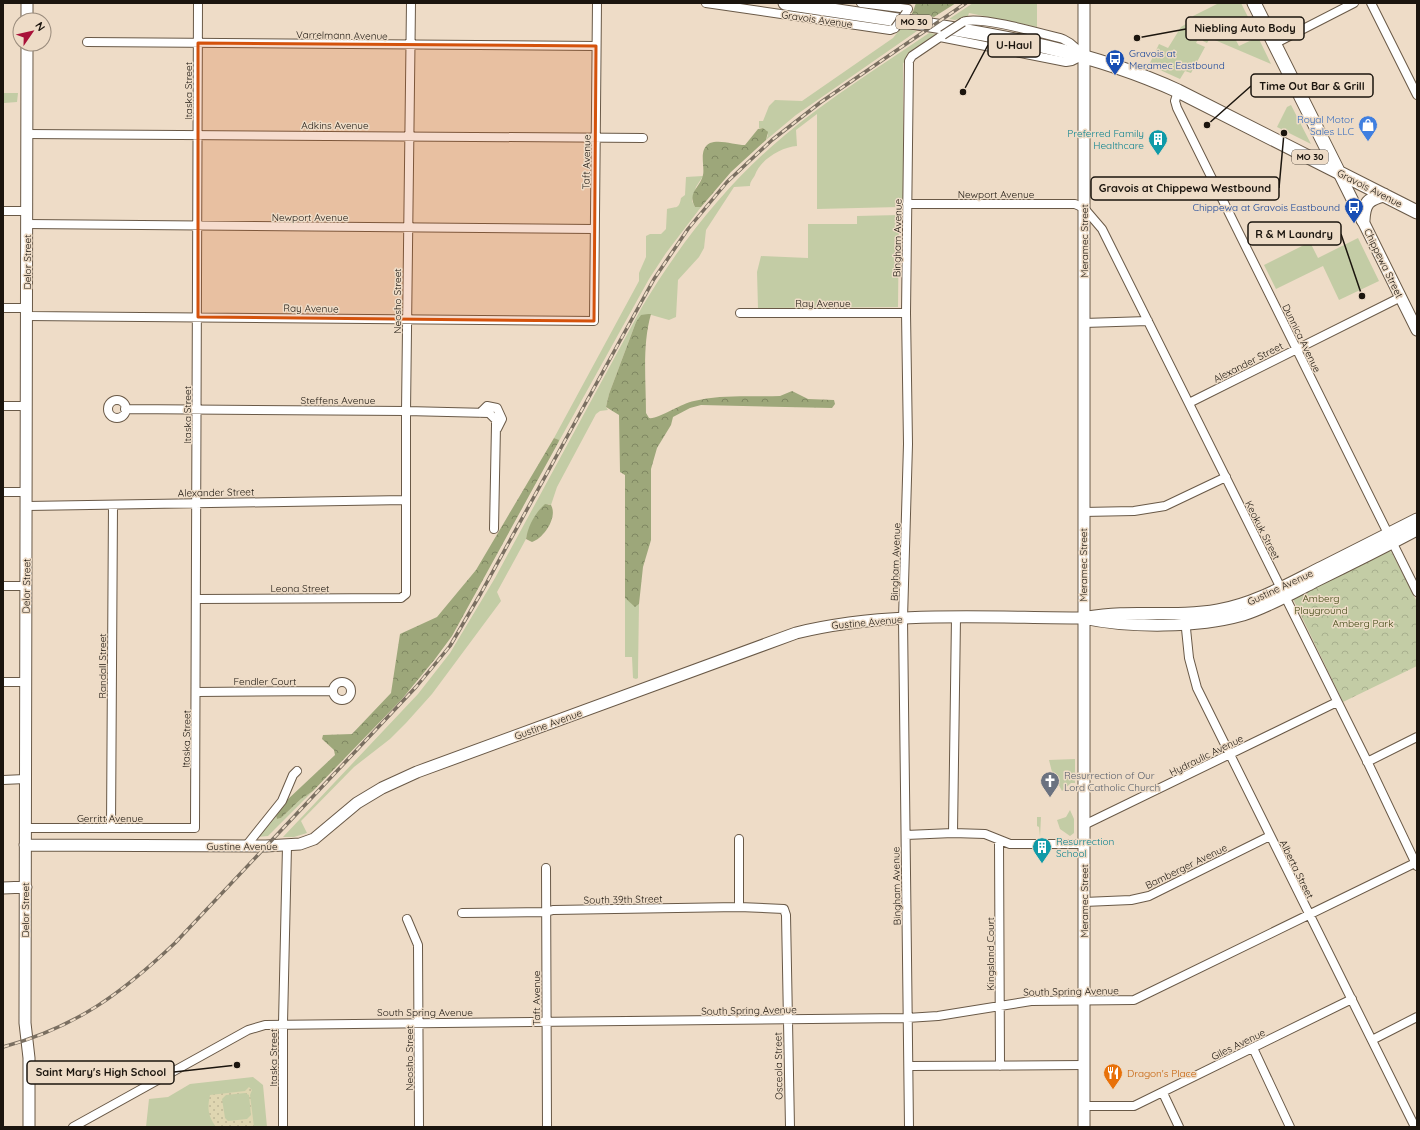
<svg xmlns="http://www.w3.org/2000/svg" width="1420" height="1130" font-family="Quicksand,sans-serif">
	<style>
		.green { fill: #c3cca5 }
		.forest { fill: url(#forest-crowns) }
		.sand { fill: url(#sand-dots); fill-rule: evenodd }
		.park { fill: url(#park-crowns) }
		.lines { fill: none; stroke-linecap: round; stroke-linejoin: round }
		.street-casing { stroke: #695947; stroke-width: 10 }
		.secondary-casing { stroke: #695947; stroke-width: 13 }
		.primary-casing { stroke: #695947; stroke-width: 15 }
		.street { stroke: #fff; stroke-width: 8 }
		.secondary { stroke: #fff; stroke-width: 11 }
		.primary { stroke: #fff; stroke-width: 13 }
		.rail-casing { stroke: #7a6f61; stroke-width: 3.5 }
		.rail { stroke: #eedcc7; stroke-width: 2; stroke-dasharray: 6; stroke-linecap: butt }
		.street-bridge-casing { stroke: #695947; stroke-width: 10; stroke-linecap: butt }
		.street-bridge { stroke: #fff; stroke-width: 8 }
		.marked { fill: #d4520c; fill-opacity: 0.2; stroke: #d4520c; stroke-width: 3; stroke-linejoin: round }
		.labels { text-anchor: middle; stroke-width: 3; stroke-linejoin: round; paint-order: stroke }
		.shield { fill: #eedcc7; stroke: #5a5146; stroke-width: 1 }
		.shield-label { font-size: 9px; font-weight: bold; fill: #1b150e }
		.street-label { font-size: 10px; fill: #1b150e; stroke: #eedcc7 }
		.transit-label { font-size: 10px; fill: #164399; stroke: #eedcc7; text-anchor: start }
		.shop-label { font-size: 10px; fill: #366cbe; stroke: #eedcc7; text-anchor: end }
		.culture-label { font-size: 10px; fill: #0d838f; stroke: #eedcc7; text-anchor: end }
		.park-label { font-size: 10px; fill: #3c440f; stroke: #eedcc7 }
		.worship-label { font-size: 10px; fill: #5b616d; stroke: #eedcc7; text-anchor: start }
		.food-label { font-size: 10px; fill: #c56008; stroke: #eedcc7; text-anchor: start }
		.leader { fill: none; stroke: #1b150e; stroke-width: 1.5 }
		.callout-dot { fill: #1b150e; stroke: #eedcc7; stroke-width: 1.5 }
		.callout { fill: #eedcc7; stroke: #1b150e; stroke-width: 1.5 }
		.callout-label { font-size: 11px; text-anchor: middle; font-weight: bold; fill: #1b150e }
	</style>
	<defs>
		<pattern id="forest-crowns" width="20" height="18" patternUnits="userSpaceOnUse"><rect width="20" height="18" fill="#9da77a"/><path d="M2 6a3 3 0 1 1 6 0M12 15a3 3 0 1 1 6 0" fill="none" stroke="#7f8762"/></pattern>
		<pattern id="sand-dots" width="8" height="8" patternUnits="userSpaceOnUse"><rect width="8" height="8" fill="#dfd6b1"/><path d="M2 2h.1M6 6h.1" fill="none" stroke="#bfb797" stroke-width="1.8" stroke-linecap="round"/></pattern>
		<pattern id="park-crowns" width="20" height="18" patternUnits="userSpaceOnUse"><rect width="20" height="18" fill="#c3cca5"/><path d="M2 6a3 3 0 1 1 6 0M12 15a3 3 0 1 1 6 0" fill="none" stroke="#a7ae8d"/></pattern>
	</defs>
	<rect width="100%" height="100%" fill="#eedcc7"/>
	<path class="green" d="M 973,3 L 1037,3 L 1037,27 L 969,13 L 968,16 L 955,20 L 949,19 Z
		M 1219,3 L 1241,3 L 1251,23 L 1232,33 L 1239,46 L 1258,37 L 1271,64 L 1210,38 L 1207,43 L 1203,41 L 1192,19 L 1193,16 Z
		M 1189,22 L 1198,39 L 1196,43 L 1205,47 L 1191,73 L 1185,71 L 1180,79 L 1149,65 L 1159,44 L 1168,48 L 1181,27 Z
		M 901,28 L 917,31 L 796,115 L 766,140 L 768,135 L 763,128 L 759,128 L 759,121 L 763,121 L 769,106 L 775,100 L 802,101 L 893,38 Z
		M 929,33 L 936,34 L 908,53 L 903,64 L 903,205 L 899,207 L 817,209 L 817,114 L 796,130 L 797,146 C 781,147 760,160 755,175 C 753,179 750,181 750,186 L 734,187 L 706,230 L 704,248 L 699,257 L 678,280 L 676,317 L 669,320 L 648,314 L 636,322 L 609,394 L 606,407 L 608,410 L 600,411 L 596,414 L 557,487 L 551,505 L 548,504 L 527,534 L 526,539 L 497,592 L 501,601 L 432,694 L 406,723 L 390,739 L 354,767 L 301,821 L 307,833 L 294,837 L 283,837 L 418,694 L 450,653 L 495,578 L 642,307 C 681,242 727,183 785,135 C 830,97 881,66 929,33 Z
		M 3,93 L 18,93 L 17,102 L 4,103 Z
		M 1291,105 L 1311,144 L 1277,127 L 1287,107 Z
		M 703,176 L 696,187 L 692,201 L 695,207 L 701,207 L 666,253 L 649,279 L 558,443 L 558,440 L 554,438 L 639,281 L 639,273 L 646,257 L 646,236 L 650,234 L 661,234 L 666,229 L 667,209 C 676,206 679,210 681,198 L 685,195 L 686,177 Z
		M 899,215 L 898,307 L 758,308 L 757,272 L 761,256 L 808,258 L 808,224 L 857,224 L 857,216 Z
		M 1358,238 L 1379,281 L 1339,300 L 1323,266 L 1276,289 L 1264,265 L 1310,242 L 1318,258 Z
		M 625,598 L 635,606 L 639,604 L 638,671 L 638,678 L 636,679 L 633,678 L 632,657 L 625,657 Z
		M 1075,759 L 1075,783 L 1071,783 L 1062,791 L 1052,772 L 1049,760 Z
		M 313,791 L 268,836 L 257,837 L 276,816 L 277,819 L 281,818 L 301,799 Z
		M 1070,810 L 1074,819 L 1074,833 L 1070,836 L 1060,829 L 1057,820 L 1066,817 Z
		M 1037,817 L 1041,817 L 1040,837 L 1039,827 L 1037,826 Z
		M 253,1077 L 263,1085 L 267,1127 L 146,1127 L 149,1099 L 168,1097 L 190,1084 Z"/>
	<path class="forest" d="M 916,3 L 956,3 L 934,17 L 912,14 Z
		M 763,128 L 768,132 L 766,140 L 731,172 L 701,207 L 695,207 C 687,192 700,188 703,175 C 705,166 698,149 710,143 C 720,139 735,145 745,145 L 758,129 Z
		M 648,314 L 651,314 C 642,345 646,381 646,413 L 649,418 C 657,420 682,403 694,401 C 721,394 752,397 780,396 L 792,391 L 808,399 L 834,400 L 835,404 L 832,408 L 701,405 L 690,408 L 673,417 L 671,425 L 657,448 L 651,469 L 651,540 L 643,567 L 639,604 L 635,607 L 625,598 L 625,475 L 620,472 L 619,415 L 606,407 L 609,394 L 636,322 L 641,315 Z
		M 554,438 L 559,440 L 558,443 L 452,636 L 435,659 L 402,699 L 313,791 L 301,799 L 281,818 L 277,819 L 276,816 L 286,801 L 335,755 L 334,750 L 322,739 L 323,735 L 352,734 L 391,693 L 400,634 L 437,617 L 476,570 Z
		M 545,504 L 551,505 C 558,517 544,538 532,542 L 526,539 C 528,526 535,513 545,504 Z"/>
	<path class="sand" d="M 249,1087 L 252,1090 L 250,1095 L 254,1127 L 216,1127 C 208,1116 207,1108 210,1095 L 245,1091 ZM 245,1093 L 249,1095 L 251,1115 L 247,1119 L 228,1121 L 225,1118 L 222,1099 L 226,1095 Z"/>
	<path class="park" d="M 1389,550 L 1392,553 L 1417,602 L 1417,666 L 1343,702 L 1293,599 Z"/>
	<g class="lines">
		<defs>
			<path id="street" d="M 706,3 L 890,30 L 895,28
				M 861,3 L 908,9
				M 1371,3 L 1417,95
				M 940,37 L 1066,62 L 1072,61 L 1084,55 L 1070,43 L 1063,39 C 1044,34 978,15 963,22
				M 87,42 L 596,46
				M 1274,44 L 1354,3
				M 1178,91 L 1175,101 L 1177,108 L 1417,592
				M 27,134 L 643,138
				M 907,204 L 1075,204 L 1084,208 L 1102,229 L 1368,763 L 1417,866
				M 3,211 L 27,211
				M 27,224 L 594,229
				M 3,308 L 27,308
				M 740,313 L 906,313
				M 27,316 L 594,321 L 597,3
				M 1084,323 L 1148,321
				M108 409a9 9 0 1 1 18 0a9 9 0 1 1-18 0Z
				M 1189,403 L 1401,297
				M 3,406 L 26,406
				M 125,409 L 406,411 L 489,413 L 496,420 L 496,425 L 494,529
				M 480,413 L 487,406 L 497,408 L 502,419 L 497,429
				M 3,492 L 27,492
				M 27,506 L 405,500
				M 1083,512 L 1134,511 L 1165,506 L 1226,477
				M 3,586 L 26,586
				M 197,599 L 401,598 L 406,594 L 406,411 L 411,3
				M 1185,619 L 1189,658 L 1197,688 L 1415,1127
				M 3,682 L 26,682
				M333 691a9 9 0 1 1 18 0a9 9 0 1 1-18 0Z
				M 197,692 L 333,691
				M 1367,762 L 1417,737
				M 3,780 L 25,779
				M 1084,825 L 1337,702
				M 25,828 L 195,828 L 198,3
				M 111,828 L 113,505
				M 953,833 L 956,617
				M 906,835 L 953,833 L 985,834 L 1010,844 L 1084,844
				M 999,841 L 1000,1066
				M 246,846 L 282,801 L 293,775 L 297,771
				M 546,868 L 547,1127
				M 1084,902 L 1131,900 L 1149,896 L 1270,836
				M 739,907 L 739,839
				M 462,913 L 546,912 L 553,910 L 739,907 L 784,909 L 786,915 L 790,1127
				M 407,919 L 418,945 L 419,1127
				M 1372,1040 L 1417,1017
				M 1253,1048 L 1290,1127
				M 909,1066 L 1084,1065
				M 1163,1093 L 1179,1127
				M 1084,1106 L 1134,1106 L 1352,999
				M 73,1127 L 248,1030 L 265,1025 L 907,1018 L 938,1016 L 1031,1001 L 1134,1000 L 1417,862
				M 283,1127 L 283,1023 L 287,846
				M 909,1127 L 903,619 L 908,444 L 906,313 L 909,61 L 912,56 L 943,35"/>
			<path id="secondary" d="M 27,20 L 27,3
				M 27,44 L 25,1023 L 29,1058 L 29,1127
				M 1338,171 L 1417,330
				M 1088,617 C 1131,609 1175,618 1218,610 C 1256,603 1288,584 1322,567 C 1354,551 1385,535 1417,519
				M 25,845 L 266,846 L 300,844 L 314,839 L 357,803 L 382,788 L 417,772 L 796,633 C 890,610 988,618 1083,618 C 1130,628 1197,628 1243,615 C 1268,607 1291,594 1314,582 C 1349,565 1383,548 1417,530
				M 3,888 L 26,887
				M 1084,1127 L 1084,3"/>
			<path id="primary" d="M 785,3 C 827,9 869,16 911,22 C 1003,36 1093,52 1178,91 L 1417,212
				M 1254,3 L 1338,171
				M 1363,220 C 1364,203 1368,199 1384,195"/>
		</defs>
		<use href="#street" class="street-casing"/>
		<use href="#secondary" class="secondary-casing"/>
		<use href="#primary" class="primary-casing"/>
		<use href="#street" class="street"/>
		<use href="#secondary" class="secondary"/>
		<use href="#primary" class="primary"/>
		<defs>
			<path id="rail" d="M 3,1047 C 76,1027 121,994 175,943 L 416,687 L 450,646 L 481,593 L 654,279 L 688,229 L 727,182 L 772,140 L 821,102 L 966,3"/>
		</defs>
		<use href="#rail" class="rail-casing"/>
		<use href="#rail" class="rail"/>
		<defs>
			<path id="street-bridge" d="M 895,28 L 906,13
				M 943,35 L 963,22"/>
		</defs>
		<use href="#street-bridge" class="street-bridge-casing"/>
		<use href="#street-bridge" class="street-bridge"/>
	</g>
	<path class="marked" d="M 198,43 L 596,46 L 594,321 L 198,317 Z"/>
	<defs>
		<symbol id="bus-pin" viewBox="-11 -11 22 30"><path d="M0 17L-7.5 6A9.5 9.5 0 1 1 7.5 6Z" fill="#1a4fb4" stroke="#eedcc7"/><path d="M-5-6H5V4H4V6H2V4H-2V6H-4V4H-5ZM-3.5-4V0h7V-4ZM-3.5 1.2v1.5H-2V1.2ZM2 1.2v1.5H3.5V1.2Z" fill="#fff"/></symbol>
		<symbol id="shop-pin" viewBox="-11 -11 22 30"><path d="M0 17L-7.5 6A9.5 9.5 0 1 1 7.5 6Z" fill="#3f7fe0" stroke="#eedcc7"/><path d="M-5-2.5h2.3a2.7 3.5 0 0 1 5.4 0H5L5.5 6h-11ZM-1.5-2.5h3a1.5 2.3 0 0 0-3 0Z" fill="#fff"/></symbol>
		<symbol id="building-pin" viewBox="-11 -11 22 30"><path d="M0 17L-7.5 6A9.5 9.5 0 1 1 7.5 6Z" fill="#0f9aa8" stroke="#eedcc7"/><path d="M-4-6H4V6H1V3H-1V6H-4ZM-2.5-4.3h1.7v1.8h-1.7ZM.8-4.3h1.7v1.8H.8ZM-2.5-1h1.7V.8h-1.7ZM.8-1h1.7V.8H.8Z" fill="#fff"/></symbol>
		<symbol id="church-pin" viewBox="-11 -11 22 30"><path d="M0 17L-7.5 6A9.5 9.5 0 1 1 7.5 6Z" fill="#6b7280" stroke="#eedcc7"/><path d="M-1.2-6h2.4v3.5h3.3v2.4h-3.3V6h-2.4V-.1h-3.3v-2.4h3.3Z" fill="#fff"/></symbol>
		<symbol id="restaurant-pin" viewBox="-11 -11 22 30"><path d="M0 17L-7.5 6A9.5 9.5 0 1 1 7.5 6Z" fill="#e8710a" stroke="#eedcc7"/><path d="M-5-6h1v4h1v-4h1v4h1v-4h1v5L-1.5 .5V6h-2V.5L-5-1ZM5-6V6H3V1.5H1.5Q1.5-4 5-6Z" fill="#fff"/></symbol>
	</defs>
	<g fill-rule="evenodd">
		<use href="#bus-pin" x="1104" y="48" width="22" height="30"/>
		<use href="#shop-pin" x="1357" y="114" width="22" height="30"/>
		<use href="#building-pin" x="1147" y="128" width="22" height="30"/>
		<use href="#bus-pin" x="1343" y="196" width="22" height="30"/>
		<use href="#church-pin" x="1039" y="770" width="22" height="30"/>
		<use href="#building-pin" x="1031" y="836" width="22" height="30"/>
		<use href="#restaurant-pin" x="1102" y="1062" width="22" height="30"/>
	</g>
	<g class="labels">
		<g class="shield">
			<rect x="896" y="15" width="36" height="14" rx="3"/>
			<rect x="1292" y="150" width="36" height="14" rx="3"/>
		</g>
		<g class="shield-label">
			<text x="914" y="25">MO 30</text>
			<text x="1310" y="160">MO 30</text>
		</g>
		<g class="street-label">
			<text transform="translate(817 19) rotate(8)" y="4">Gravois Avenue</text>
			<text transform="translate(342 35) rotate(1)" y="4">Varrelmann Avenue</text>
			<text transform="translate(188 91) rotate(-90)" y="4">Itaska Street</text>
			<text x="335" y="129">Adkins Avenue</text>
			<text transform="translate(586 162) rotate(-89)" y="4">Taft Avenue</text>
			<text transform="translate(1370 188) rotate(27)" y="4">Gravois Avenue</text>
			<text x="996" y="198">Newport Avenue</text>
			<text x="310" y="221">Newport Avenue</text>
			<text transform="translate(897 238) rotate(-89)" y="4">Bingham Avenue</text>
			<text transform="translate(1084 241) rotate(-90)" y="4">Meramec Street</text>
			<text transform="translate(27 262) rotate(-90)" y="4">Delor Street</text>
			<text transform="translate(1384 263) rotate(64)" y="4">Chippewa Street</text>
			<text transform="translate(397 301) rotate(-90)" y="4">Neosho Street</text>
			<text x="823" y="307">Ray Avenue</text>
			<text transform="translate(311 308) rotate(1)" y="4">Ray Avenue</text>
			<text transform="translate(1302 338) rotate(64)" y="4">Dunnica Avenue</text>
			<text transform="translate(1248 362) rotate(-27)" y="4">Alexander Street</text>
			<text x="338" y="404">Steffens Avenue</text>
			<text transform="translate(187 415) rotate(-90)" y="4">Itaska Street</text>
			<text transform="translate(216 492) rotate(-1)" y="4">Alexander Street</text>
			<text transform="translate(1263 530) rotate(63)" y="4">Keokuk Street</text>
			<text transform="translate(895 562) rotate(-88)" y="4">Bingham Avenue</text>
			<text transform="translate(1083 565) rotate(-90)" y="4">Meramec Street</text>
			<text transform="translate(26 586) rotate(-89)" y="4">Delor Street</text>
			<text transform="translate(1280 587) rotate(-25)" y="4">Gustine Avenue</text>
			<text x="300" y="592">Leona Street</text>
			<text transform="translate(867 622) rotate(-5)" y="4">Gustine Avenue</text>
			<text transform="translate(102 666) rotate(-90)" y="4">Randall Street</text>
			<text x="265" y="685">Fendler Court</text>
			<text transform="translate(548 724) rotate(-20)" y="4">Gustine Avenue</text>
			<text transform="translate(186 739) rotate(-89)" y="4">Itaska Street</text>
			<text transform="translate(1206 755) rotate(-26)" y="4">Hydraulic Avenue</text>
			<text x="110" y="822">Gerritt Avenue</text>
			<text x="242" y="850">Gustine Avenue</text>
			<text transform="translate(1186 866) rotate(-26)" y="4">Bamberger Avenue</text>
			<text transform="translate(1297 869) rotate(64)" y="4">Alberta Street</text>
			<text transform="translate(896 886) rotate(-91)" y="4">Bingham Avenue</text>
			<text transform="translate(623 899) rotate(-1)" y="4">South 39th Street</text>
			<text transform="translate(1084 901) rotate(-90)" y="4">Meramec Street</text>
			<text transform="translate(25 910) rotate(-90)" y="4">Delor Street</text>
			<text transform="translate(990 954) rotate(-90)" y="4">Kingsland Court</text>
			<text transform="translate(1071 991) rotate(-1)" y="4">South Spring Avenue</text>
			<text transform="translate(536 998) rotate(-90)" y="4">Taft Avenue</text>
			<text transform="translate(749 1010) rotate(-1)" y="4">South Spring Avenue</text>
			<text x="425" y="1016">South Spring Avenue</text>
			<text transform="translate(1238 1044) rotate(-26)" y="4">Giles Avenue</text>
			<text transform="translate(273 1058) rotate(-90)" y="4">Itaska Street</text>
			<text transform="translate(409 1058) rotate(-90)" y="4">Neosho Street</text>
			<text transform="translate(778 1066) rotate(-91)" y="4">Osceola Street</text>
		</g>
		<g class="transit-label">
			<text x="1129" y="57">Gravois at<tspan x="1129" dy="12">Meramec Eastbound</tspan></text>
			<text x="1340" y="211" text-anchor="end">Chippewa at Gravois Eastbound</text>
		</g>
		<g class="shop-label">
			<text x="1354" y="123">Royal Motor<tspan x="1354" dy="12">Sales LLC</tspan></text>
		</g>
		<g class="culture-label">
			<text x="1144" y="137">Preferred Family<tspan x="1144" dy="12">Healthcare</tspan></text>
			<text x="1056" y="845" text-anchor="start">Resurrection<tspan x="1056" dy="12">School</tspan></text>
		</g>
		<g class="park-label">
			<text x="1321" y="602">Amberg<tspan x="1321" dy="12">Playground</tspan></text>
			<text x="1363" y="627">Amberg Park</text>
		</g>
		<g class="worship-label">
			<text x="1064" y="779">Resurrection of Our<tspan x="1064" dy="12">Lord Catholic Church</tspan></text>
		</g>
		<g class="food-label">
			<text x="1127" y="1077">Dragon's Place</text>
		</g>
	</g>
	<path class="leader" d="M1137 38L1186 29M963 92L988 45M1207 125L1251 86M1284 133L1279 188M1362 296L1341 234M237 1065L174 1072"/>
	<g class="callout-dot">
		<circle cx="1137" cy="38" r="4"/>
		<circle cx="963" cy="92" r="4"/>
		<circle cx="1207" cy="125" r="4"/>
		<circle cx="1284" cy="133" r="4"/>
		<circle cx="1362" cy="296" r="4"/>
		<circle cx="237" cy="1065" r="4"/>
	</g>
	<g class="callout">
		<rect x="1186" y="17" width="118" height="23" rx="4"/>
		<rect x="988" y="34" width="52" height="23" rx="4"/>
		<rect x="1251" y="74" width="122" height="23" rx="4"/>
		<rect x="1091" y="177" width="188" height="23" rx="4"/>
		<rect x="1248" y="222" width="93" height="23" rx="4"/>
		<rect x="27" y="1061" width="147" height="23" rx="4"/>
	</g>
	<g class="callout-label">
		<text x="1245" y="32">Niebling Auto Body</text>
		<text x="1014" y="49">U-Haul</text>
		<text x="1312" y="90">Time Out Bar &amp; Grill</text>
		<text x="1185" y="192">Gravois at Chippewa Westbound</text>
		<text x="1294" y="238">R &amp; M Laundry</text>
		<text x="101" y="1076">Saint Mary's High School</text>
	</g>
	<rect width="1420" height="1130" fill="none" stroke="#1b150e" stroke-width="8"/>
	<g transform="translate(32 32) rotate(56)"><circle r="19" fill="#eedcc7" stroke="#9a8c7d"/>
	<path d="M0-3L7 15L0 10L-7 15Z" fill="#a91139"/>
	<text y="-6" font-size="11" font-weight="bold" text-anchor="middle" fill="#1b150e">N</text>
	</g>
</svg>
